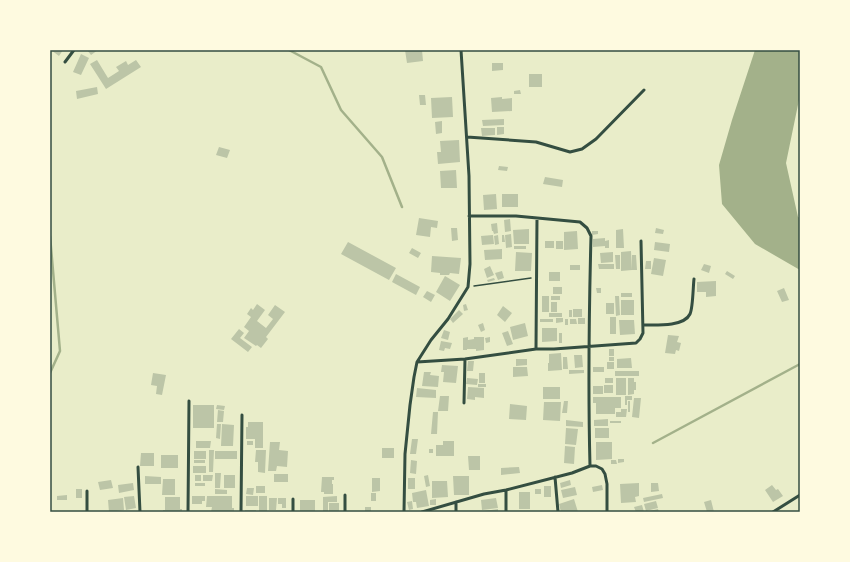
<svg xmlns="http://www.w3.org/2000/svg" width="850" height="562" font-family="'Sofia Sans Condensed',sans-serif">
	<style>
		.water { fill: #a3b18a }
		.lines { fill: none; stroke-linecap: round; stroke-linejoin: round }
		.stream { stroke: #a3b18a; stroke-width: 2.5 }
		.building { fill: #bcc5a7 }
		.path { stroke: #344e41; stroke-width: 1.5 }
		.minor { stroke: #344e41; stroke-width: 3 }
		.neatline { fill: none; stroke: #344e41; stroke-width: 1.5 }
	</style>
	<rect width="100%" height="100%" fill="#e9edc9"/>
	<path class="water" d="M 755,50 L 800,50 L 800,95 L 786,163 L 798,217 L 800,218 L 800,270 L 755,244 L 722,204 L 719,165 L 732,120 Z"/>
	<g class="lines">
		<path class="stream" d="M 289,50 L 321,67 L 341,110 L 382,157 L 402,207
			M 50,236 L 60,351 L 50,373
			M 653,443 L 800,364"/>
	</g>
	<path class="building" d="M 51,50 L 63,50 L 59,56 Z
		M 87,50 L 98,50 L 91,55 Z
		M 405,50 L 422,50 L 423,61 L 407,63 Z
		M 81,54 L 89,58 L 81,75 L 73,72 Z
		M 97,60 L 108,78 L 119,71 L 116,67 L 126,61 L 128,65 L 136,60 L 141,67 L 106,89 L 90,64 Z
		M 492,63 L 503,63 L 503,70 L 492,71 Z
		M 529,74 L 542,74 L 542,87 L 529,87 Z
		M 97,87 L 98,94 L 77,99 L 76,91 Z
		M 520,90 L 521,94 L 514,94 L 514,91 Z
		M 419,95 L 425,95 L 426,105 L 420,105 Z
		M 452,97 L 453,117 L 432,118 L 431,98 Z
		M 502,97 L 502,99 L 512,98 L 512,111 L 492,112 L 491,98 Z
		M 504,119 L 504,125 L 483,126 L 482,120 Z
		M 442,121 L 442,133 L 436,134 L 435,122 Z
		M 497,127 L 504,127 L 504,134 L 497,135 Z
		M 481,128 L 495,128 L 495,135 L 482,136 Z
		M 459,140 L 460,162 L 438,164 L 437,152 L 441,152 L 440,141 Z
		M 219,147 L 230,150 L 227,158 L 216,155 Z
		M 499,166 L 508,167 L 507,171 L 498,170 Z
		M 456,170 L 457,188 L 441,188 L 440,171 Z
		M 545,177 L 563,180 L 562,187 L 543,184 Z
		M 496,194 L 497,209 L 484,210 L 483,195 Z
		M 502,194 L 518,194 L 518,207 L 502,207 Z
		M 419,218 L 438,221 L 437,228 L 431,227 L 430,237 L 416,235 Z
		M 510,219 L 511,231 L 505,232 L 504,220 Z
		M 497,223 L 498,233 L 494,234 L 493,231 L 492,231 L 491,224 Z
		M 451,228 L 457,228 L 458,240 L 452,241 Z
		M 656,228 L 664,230 L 663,234 L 655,233 Z
		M 529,229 L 529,244 L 514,244 L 513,230 Z
		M 623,229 L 624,248 L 616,248 L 616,230 Z
		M 577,231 L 578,249 L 564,250 L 564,232 Z
		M 592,231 L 598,231 L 598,234 L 592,235 Z
		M 511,234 L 512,247 L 506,248 L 505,235 Z
		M 493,235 L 494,244 L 482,245 L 481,236 Z
		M 498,235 L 499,244 L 495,245 L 494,236 Z
		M 502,235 L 504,235 L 505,242 L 502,242 Z
		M 605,238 L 605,241 L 609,240 L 609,248 L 605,248 L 605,246 L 593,247 L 593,239 Z
		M 545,241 L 554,241 L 554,248 L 545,248 Z
		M 556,241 L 563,241 L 563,249 L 556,249 Z
		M 348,242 L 396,268 L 389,280 L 341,254 Z
		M 655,242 L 670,244 L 669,252 L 654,250 Z
		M 514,246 L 526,246 L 526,249 L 514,249 Z
		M 412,248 L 421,253 L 418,258 L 409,253 Z
		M 502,249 L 502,259 L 485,260 L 484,250 Z
		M 631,251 L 632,270 L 621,271 L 621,252 Z
		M 516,252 L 532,253 L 531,271 L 515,271 Z
		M 613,252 L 613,262 L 601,263 L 600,253 Z
		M 615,255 L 620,255 L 620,269 L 616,269 Z
		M 632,255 L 636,255 L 637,270 L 632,270 Z
		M 432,256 L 461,258 L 459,274 L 450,273 L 449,275 L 440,275 L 440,273 L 431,272 Z
		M 654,258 L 666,260 L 663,276 L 651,274 Z
		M 646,261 L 651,261 L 651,269 L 645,269 Z
		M 598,264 L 614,264 L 614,269 L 599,269 Z
		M 704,264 L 711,266 L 709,273 L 701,270 Z
		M 570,265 L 580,265 L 580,270 L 570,270 Z
		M 490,266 L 494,275 L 487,278 L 484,269 Z
		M 502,271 L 504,278 L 498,280 L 495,273 Z
		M 727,271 L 735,276 L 733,279 L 725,274 Z
		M 549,272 L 560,272 L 560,281 L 549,281 Z
		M 396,274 L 420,287 L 416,295 L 392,282 Z
		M 445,276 L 460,285 L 450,301 L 436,292 Z
		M 494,278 L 495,280 L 488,282 L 487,280 Z
		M 716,281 L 716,296 L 706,297 L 706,292 L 697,292 L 697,282 Z
		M 553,287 L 562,287 L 562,294 L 553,294 Z
		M 596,288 L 601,288 L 601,293 L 597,293 Z
		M 784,288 L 789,300 L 782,302 L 777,291 Z
		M 427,291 L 435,295 L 431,302 L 423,297 Z
		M 621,293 L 632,293 L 632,297 L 621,297 Z
		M 542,296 L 549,296 L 549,312 L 542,312 Z
		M 551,296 L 560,296 L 560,300 L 551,300 Z
		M 615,296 L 619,296 L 620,315 L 616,316 Z
		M 621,300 L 634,300 L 634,315 L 621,315 Z
		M 551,302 L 557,302 L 557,312 L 551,312 Z
		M 606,303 L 614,303 L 614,314 L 606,314 Z
		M 257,304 L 265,310 L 257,321 L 266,328 L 273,319 L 268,315 L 275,305 L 285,312 L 266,337 L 268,339 L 261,348 L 257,345 L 256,346 L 244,338 L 249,331 L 244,327 L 251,317 L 247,314 L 251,308 L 253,310 Z
		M 466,304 L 468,310 L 464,311 L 463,305 Z
		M 503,306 L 512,313 L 505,322 L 497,315 Z
		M 573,309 L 582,309 L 582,317 L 573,317 Z
		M 459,310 L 463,314 L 453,323 L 450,319 Z
		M 569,310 L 572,310 L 572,317 L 569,317 Z
		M 549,313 L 562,313 L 562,317 L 549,317 Z
		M 610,317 L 616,317 L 616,334 L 610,334 Z
		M 556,318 L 563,318 L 563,322 L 556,323 Z
		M 578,318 L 585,318 L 585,324 L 578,324 Z
		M 540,319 L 553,319 L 553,322 L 540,322 Z
		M 565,319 L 568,319 L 568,325 L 565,325 Z
		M 570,319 L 576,319 L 577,324 L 570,324 Z
		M 619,320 L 634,320 L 635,334 L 620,335 Z
		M 483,323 L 485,330 L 481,332 L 478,325 Z
		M 525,323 L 528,336 L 513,340 L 510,327 Z
		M 542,328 L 557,328 L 557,341 L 542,342 Z
		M 239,329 L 244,333 L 240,338 L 252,347 L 248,352 L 231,339 Z
		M 444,330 L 450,332 L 448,340 L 441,338 Z
		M 508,331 L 513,344 L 507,346 L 502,333 Z
		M 559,333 L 562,333 L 562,343 L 559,343 Z
		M 668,335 L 679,336 L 677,342 L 681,343 L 679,351 L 676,350 L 675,354 L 665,353 Z
		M 468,337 L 468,340 L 474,339 L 474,337 L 484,337 L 484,350 L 476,351 L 476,349 L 467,349 L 467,350 L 463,350 L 463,338 Z
		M 490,337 L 490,342 L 486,343 L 485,338 Z
		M 441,341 L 452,343 L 450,349 L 445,348 L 444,351 L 439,350 Z
		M 609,349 L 614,349 L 614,356 L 609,356 Z
		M 561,353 L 562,370 L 548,371 L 548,363 L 549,363 L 549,354 Z
		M 574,355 L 582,355 L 583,367 L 575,368 Z
		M 563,357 L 567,357 L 568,369 L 563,369 Z
		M 609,357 L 614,357 L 614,361 L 609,361 Z
		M 631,358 L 632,368 L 617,368 L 617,359 Z
		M 516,359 L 527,359 L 527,365 L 516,366 Z
		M 468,361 L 474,361 L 473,371 L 467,371 Z
		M 607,362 L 614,362 L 614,369 L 607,369 Z
		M 442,365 L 458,366 L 456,383 L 443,382 L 444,372 L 441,372 Z
		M 513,367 L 527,367 L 528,376 L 513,377 Z
		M 593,367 L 604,367 L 604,372 L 593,372 Z
		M 569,370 L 584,370 L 584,373 L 569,374 Z
		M 615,371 L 639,371 L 639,376 L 615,376 Z
		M 424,372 L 431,372 L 430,375 L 439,376 L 438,387 L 422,386 Z
		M 153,373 L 166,375 L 162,395 L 156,394 L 157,386 L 151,385 Z
		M 479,373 L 485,373 L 485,383 L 479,383 Z
		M 467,378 L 478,379 L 477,385 L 466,384 Z
		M 605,378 L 613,378 L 613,383 L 605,383 Z
		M 616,378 L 626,378 L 626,395 L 616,395 Z
		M 628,378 L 634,378 L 634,382 L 636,382 L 636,390 L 634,390 L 634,394 L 628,395 Z
		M 478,384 L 486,384 L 486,387 L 478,387 Z
		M 604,385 L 613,385 L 613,393 L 604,393 Z
		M 593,386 L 603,386 L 603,394 L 593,394 Z
		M 468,387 L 484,388 L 484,398 L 475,397 L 475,400 L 467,399 Z
		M 543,387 L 560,387 L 560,399 L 543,399 Z
		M 417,388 L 436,390 L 436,398 L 416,397 Z
		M 440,396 L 449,396 L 448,411 L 438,411 Z
		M 625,396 L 632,396 L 632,400 L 627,400 L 627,405 L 625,405 Z
		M 593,397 L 621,397 L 621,408 L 615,408 L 615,414 L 596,414 L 596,403 L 593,403 Z
		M 634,398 L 641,398 L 639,418 L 632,417 Z
		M 564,401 L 568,401 L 567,413 L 562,413 Z
		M 628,401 L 630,401 L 630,412 L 628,412 Z
		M 544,402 L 561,402 L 560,421 L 543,420 Z
		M 510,404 L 527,406 L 526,420 L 509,419 Z
		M 193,405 L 214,405 L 214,428 L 193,428 Z
		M 217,405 L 225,406 L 224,410 L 216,409 Z
		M 621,409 L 627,409 L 626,417 L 616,417 L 616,412 L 621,412 Z
		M 218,410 L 224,411 L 223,422 L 217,422 Z
		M 433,412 L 438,412 L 437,434 L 431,434 Z
		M 608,419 L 608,426 L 594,426 L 594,420 Z
		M 566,420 L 583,422 L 583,427 L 566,426 Z
		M 610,421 L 621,421 L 621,423 L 610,423 Z
		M 248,422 L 263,422 L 263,448 L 255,448 L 255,439 L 246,439 L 246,427 L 248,427 Z
		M 217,424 L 221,424 L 220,439 L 216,438 Z
		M 222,424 L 234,425 L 233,446 L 221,446 Z
		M 566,428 L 578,429 L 576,445 L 565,444 Z
		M 595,428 L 609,428 L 609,438 L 595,438 Z
		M 412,439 L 418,439 L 416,454 L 410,454 Z
		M 196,441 L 211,441 L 210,448 L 196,448 Z
		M 247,441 L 253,441 L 253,445 L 247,445 Z
		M 443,441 L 454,441 L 454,456 L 436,456 L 436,445 L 443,445 Z
		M 270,442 L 280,442 L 279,450 L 288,451 L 287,467 L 277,466 L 276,471 L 268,471 Z
		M 596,442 L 612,442 L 612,459 L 596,460 Z
		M 565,446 L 575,447 L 574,464 L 564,463 Z
		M 382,448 L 394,448 L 394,458 L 382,458 Z
		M 429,449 L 433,449 L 433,453 L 429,453 Z
		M 209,450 L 214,450 L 213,472 L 209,472 Z
		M 256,450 L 266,450 L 265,473 L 258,472 L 258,462 L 255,462 Z
		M 194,451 L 206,451 L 206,459 L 194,459 Z
		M 215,451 L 237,451 L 237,459 L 215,459 Z
		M 141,453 L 154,453 L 154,466 L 140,466 Z
		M 161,455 L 178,455 L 178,468 L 161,468 Z
		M 468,456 L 480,456 L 480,470 L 469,470 Z
		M 618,459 L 624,459 L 624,462 L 618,463 Z
		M 194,460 L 205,460 L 205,463 L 194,463 Z
		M 411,460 L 417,461 L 416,474 L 410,473 Z
		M 611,460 L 616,460 L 617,464 L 611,464 Z
		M 193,466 L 206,466 L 206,473 L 193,473 Z
		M 519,467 L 520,473 L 501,475 L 501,468 Z
		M 215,473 L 221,473 L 220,488 L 215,488 Z
		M 274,474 L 288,474 L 288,482 L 274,482 Z
		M 195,475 L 201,475 L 201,481 L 195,481 Z
		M 203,475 L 213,475 L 212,481 L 203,481 Z
		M 224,475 L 235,475 L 235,488 L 224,488 Z
		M 428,475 L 430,486 L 426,487 L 424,476 Z
		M 145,476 L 161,477 L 161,484 L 145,484 Z
		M 453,476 L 469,476 L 469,495 L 454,495 Z
		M 322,477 L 334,477 L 334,480 L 332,480 L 332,484 L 333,484 L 333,494 L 324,494 L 324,492 L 321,492 Z
		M 372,478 L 380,478 L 380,491 L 372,492 Z
		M 408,478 L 415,478 L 415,489 L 408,489 Z
		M 163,479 L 175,479 L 175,495 L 162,495 Z
		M 111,480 L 113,488 L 100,490 L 98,482 Z
		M 570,480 L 571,485 L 561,488 L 560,483 Z
		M 432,481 L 447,481 L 448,497 L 432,498 Z
		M 133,483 L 134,490 L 119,493 L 118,485 Z
		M 195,483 L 205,483 L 205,486 L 195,486 Z
		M 639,483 L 639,496 L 635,497 L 636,502 L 621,503 L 620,484 Z
		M 651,483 L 658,483 L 659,491 L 651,492 Z
		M 602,485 L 603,490 L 593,492 L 592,487 Z
		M 772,485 L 776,490 L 778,489 L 783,496 L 773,502 L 765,490 Z
		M 256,486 L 265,486 L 265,493 L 256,493 Z
		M 544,486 L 551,486 L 551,497 L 544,497 Z
		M 575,487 L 577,495 L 563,498 L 561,490 Z
		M 247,488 L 254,488 L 253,495 L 246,494 Z
		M 76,489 L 82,489 L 82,498 L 76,498 Z
		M 215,489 L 227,490 L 227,494 L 215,494 Z
		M 535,489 L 541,489 L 541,494 L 535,494 Z
		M 426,490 L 429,506 L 417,508 L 416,502 L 413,502 L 412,493 Z
		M 519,492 L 530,492 L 530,509 L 519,509 Z
		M 371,493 L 376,493 L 376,501 L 371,501 Z
		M 662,494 L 663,498 L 644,502 L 643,498 Z
		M 67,495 L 67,500 L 57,500 L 57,496 Z
		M 134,496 L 136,508 L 126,510 L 124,497 Z
		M 192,496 L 205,496 L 205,501 L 202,501 L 202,504 L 192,504 Z
		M 207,496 L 232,496 L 232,508 L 234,508 L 234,512 L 211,512 L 212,507 L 206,507 Z
		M 246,496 L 258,496 L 258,506 L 246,506 Z
		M 259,496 L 267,496 L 267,512 L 259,512 Z
		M 337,496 L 337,502 L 328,502 L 328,512 L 323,512 L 323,497 Z
		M 165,497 L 180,497 L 180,509 L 182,509 L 182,512 L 163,512 L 163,510 L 165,510 Z
		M 123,498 L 124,510 L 109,512 L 108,500 Z
		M 269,498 L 277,498 L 276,510 L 269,510 Z
		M 278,498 L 286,498 L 286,508 L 282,508 L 282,504 L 278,504 Z
		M 496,498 L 498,508 L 482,510 L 481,500 Z
		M 436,499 L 436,505 L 430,505 L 430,500 Z
		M 574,499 L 578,512 L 561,512 L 559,504 Z
		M 300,500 L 315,500 L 315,512 L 300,512 Z
		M 711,500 L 714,512 L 707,512 L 704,502 Z
		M 412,501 L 413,509 L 409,510 L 407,502 Z
		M 656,501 L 658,508 L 646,511 L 644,504 Z
		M 329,503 L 339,503 L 339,512 L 329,512 Z
		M 642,505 L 644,512 L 636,512 L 634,507 Z
		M 365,507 L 371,507 L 371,512 L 365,512 Z
		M 498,509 L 498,512 L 484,512 L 484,511 Z
		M 658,509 L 659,512 L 649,512 L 649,511 Z
		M 245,510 L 256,510 L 256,512 L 245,512 Z"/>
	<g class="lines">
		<path class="path" d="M 474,286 L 531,278"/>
		<path class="minor" d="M 65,62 L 74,50
			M 467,137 L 536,142 L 570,152 L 582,149 L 596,139 L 644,90
			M 469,216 L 516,216 L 580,222 L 587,228 L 591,236 C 589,312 588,389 590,466
			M 643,325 C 655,325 684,327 690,314 C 693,308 693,287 694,279
			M 536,349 L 537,218
			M 417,362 L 465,359 L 536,349 L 554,349 L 636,343 L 640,339 L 643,333 L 641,241
			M 464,403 L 465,359
			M 138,467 L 140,512
			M 555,477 L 558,512
			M 345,495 L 345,512
			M 293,499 L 293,512
			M 87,512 L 87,491
			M 188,512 L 189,401
			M 241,512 L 242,415
			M 404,512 L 405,454 L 410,405 L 414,377 L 417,362 L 431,340 L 448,319 L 468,287 L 470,264 L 469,176 L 461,50
			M 422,512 L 484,494 L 506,490 L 572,473 L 590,466 L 596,466 L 602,469 L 605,474 L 607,484 L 607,512
			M 456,512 L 456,502
			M 506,512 L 506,490
			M 773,512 L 800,495"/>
	</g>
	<rect width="850" height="562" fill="none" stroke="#fefae0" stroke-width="102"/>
	<rect x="51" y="51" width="748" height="460" class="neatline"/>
</svg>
